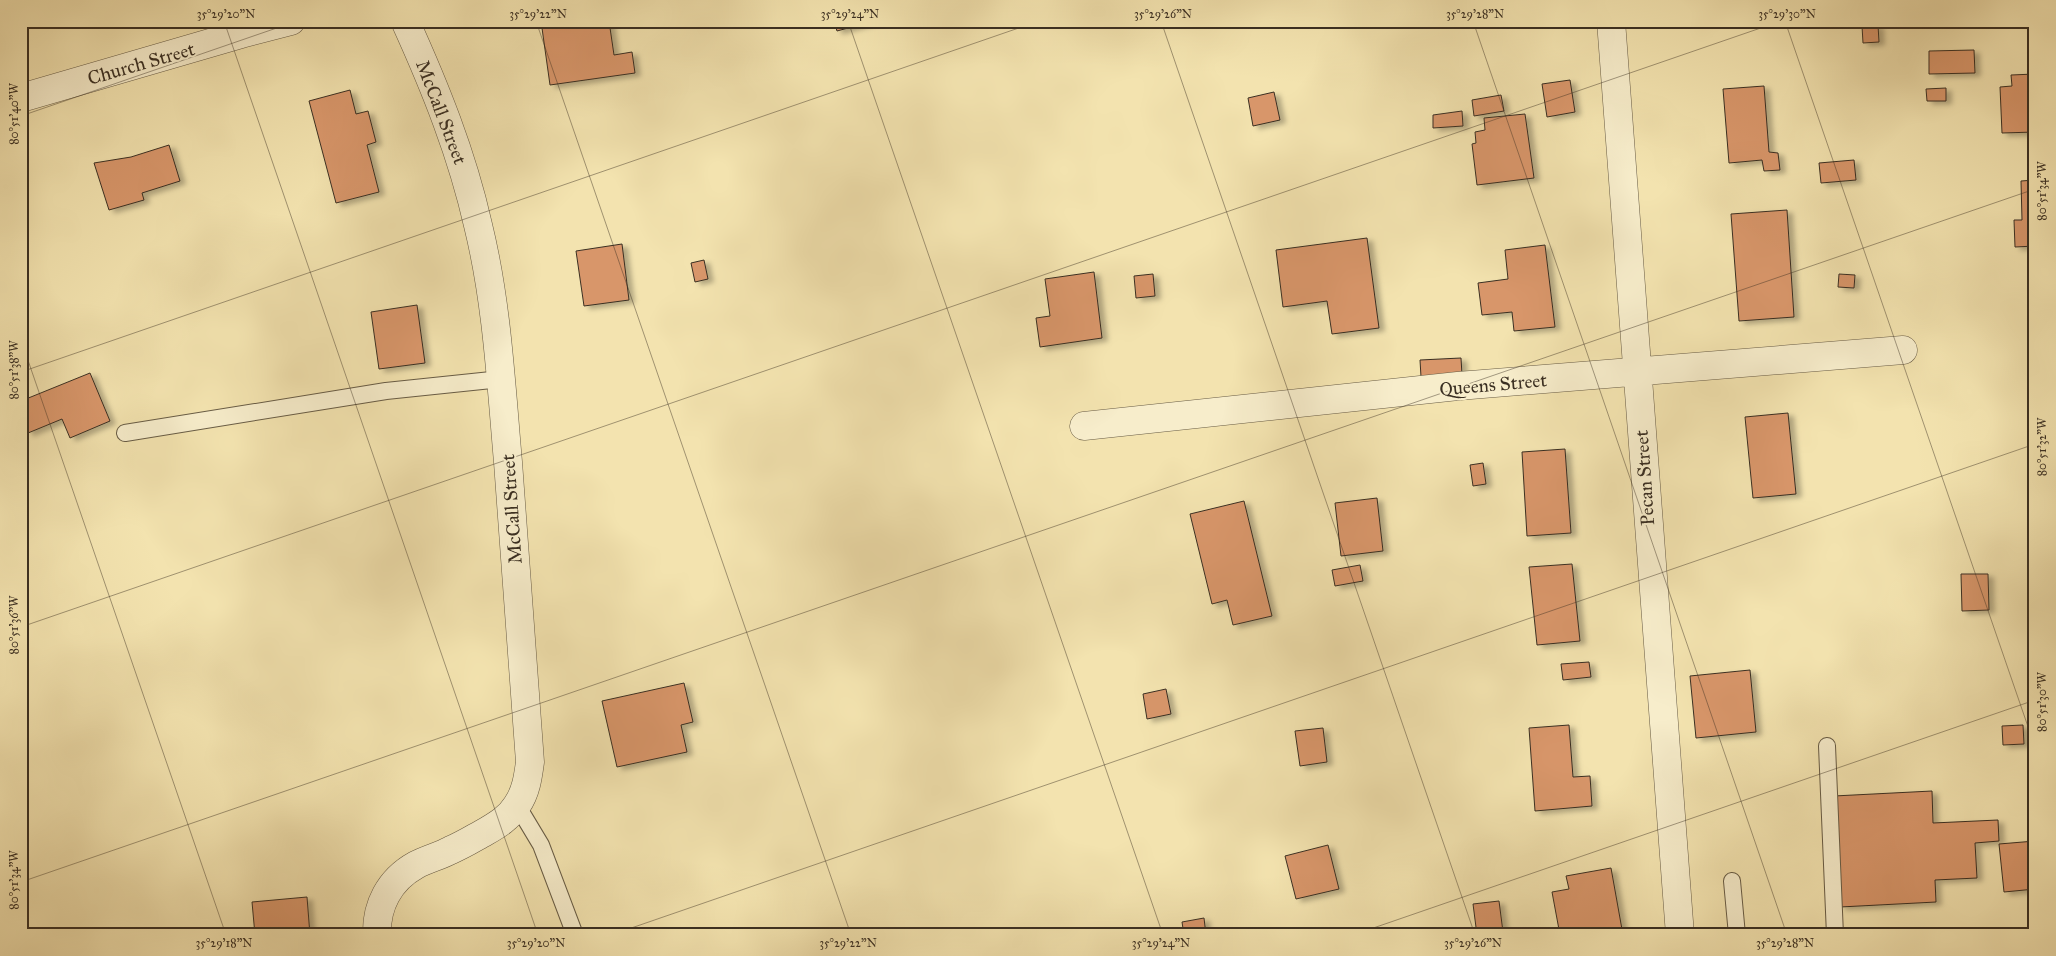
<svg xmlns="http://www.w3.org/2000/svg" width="2056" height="956" font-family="'IM FELL Great Primer',serif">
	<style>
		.building { fill: #d8966b; stroke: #3a2f22; filter: url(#shadow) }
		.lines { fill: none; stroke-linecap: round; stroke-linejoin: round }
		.lane-casing { stroke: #685c45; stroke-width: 18 }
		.street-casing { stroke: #685c45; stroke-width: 29 }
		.lane { stroke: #f7edcb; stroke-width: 16 }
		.street { stroke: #f7edcb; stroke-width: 28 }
		.ticks { fill: none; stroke: #3a2f22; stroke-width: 1; stroke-opacity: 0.45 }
		.labels { text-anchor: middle; stroke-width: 4; stroke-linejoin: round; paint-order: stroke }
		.street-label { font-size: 19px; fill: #3a2f22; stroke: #f7edcb }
		.neatline { fill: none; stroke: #3a2f22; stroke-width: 2 }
		.ticks-label { font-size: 12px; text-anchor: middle; fill: #3a2f22 }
	</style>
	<defs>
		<filter id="shadow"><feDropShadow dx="5.5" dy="3" stdDeviation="2.5" flood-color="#0004"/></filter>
	</defs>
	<rect width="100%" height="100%" fill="#f3e3af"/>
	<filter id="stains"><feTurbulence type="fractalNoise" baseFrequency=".004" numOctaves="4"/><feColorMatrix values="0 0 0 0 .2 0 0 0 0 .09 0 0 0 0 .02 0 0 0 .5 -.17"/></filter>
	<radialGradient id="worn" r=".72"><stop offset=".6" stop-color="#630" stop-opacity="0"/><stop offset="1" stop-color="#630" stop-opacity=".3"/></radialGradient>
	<path class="building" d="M 541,21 L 609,21 L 614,55 L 632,52 L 635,73 L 550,85 Z
		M 834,21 L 874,21 L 837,31 Z
		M 1878,25 L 1879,42 L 1863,43 L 1862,26 Z
		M 1974,50 L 1975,73 L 1929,74 L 1929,51 Z
		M 2035,74 L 2035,132 L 2002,133 L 2000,87 L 2012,86 L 2011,75 Z
		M 1570,80 L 1575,112 L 1547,117 L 1542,84 Z
		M 1764,86 L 1769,152 L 1778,153 L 1780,170 L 1764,171 L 1762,160 L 1729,163 L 1723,89 Z
		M 1946,88 L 1946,101 L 1927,101 L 1926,89 Z
		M 350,90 L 356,114 L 368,111 L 376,142 L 367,145 L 379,192 L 336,203 L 309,101 Z
		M 1274,92 L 1280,120 L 1253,126 L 1248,98 Z
		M 1501,95 L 1504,111 L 1474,116 L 1472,100 Z
		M 1462,111 L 1463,126 L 1433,128 L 1433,115 Z
		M 1525,114 L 1534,178 L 1477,185 L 1472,144 L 1476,143 L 1475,132 L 1485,130 L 1484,118 Z
		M 169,145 L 180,181 L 142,193 L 144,200 L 109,210 L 94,163 L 131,157 Z
		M 1854,160 L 1856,180 L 1821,183 L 1819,163 Z
		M 2035,180 L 2035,246 L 2015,247 L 2014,220 L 2022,220 L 2021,181 Z
		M 1787,210 L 1794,317 L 1739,321 L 1731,214 Z
		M 1367,238 L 1379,328 L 1332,334 L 1327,301 L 1283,307 L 1276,250 Z
		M 622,244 L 629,300 L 584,306 L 576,251 Z
		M 1545,245 L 1555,327 L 1514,331 L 1512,312 L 1482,315 L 1478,283 L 1508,279 L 1505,250 Z
		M 704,260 L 708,279 L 695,282 L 691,263 Z
		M 1094,272 L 1102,338 L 1040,347 L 1036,318 L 1050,316 L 1045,279 Z
		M 1153,274 L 1155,296 L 1136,298 L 1134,276 Z
		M 1839,274 L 1855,275 L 1854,288 L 1838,287 Z
		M 417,305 L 425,363 L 379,369 L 371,312 Z
		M 1461,358 L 1462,375 L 1421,377 L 1420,360 Z
		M 90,373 L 110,421 L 70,438 L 62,419 L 28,433 L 21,417 L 21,401 Z
		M 1788,413 L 1796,494 L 1753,498 L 1745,417 Z
		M 1565,449 L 1571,533 L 1527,536 L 1522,452 Z
		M 1483,463 L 1486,484 L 1473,486 L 1470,465 Z
		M 1377,498 L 1383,551 L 1341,556 L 1335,503 Z
		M 1244,501 L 1272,616 L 1233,625 L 1227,600 L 1212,604 L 1190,514 Z
		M 1572,564 L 1580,641 L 1537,645 L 1529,567 Z
		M 1360,565 L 1363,581 L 1335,586 L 1332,570 Z
		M 1961,574 L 1988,574 L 1989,610 L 1962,611 Z
		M 1589,662 L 1591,677 L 1563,680 L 1561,664 Z
		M 1750,670 L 1756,732 L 1696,738 L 1690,676 Z
		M 684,683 L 693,722 L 681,725 L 687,752 L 617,767 L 602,701 Z
		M 1166,689 L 1171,714 L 1147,719 L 1143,694 Z
		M 1569,725 L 1573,777 L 1590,776 L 1592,806 L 1535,811 L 1529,728 Z
		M 2023,725 L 2024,744 L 2003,745 L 2002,726 Z
		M 1323,728 L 1327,762 L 1300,766 L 1295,731 Z
		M 2032,730 L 2035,730 L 2035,776 Z
		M 1932,791 L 1933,823 L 1998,820 L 1999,841 L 1975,843 L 1977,878 L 1935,880 L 1936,902 L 1840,907 L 1834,796 Z
		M 2035,841 L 2035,889 L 2004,892 L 1999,844 Z
		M 1328,845 L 1339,889 L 1296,899 L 1285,856 Z
		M 1611,868 L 1623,935 L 1560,935 L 1552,892 L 1569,889 L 1566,876 Z
		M 307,897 L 310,935 L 255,935 L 252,902 Z
		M 1499,901 L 1503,932 L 1477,935 L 1473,904 Z
		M 1204,918 L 1206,935 L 1184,935 L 1182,922 Z"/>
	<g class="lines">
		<defs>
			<path id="lane" d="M 125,433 L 386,391 L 501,379
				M 1827,746 L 1835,935
				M 517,805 L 541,845 L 575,935
				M 1732,881 L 1737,935"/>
			<path id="street" d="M 1611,21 L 1680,935
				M 21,98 L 241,34 L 291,21
				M 1084,426 L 1458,386 L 1903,350
				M 377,935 C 376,906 389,880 416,865 C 427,859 440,856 451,850 C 463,845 474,838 485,832 C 497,825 509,818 517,805 C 526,792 528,777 530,762 C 523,662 516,562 508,462 C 501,383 497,302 478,225 C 462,154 435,87 405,21"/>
		</defs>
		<use href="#lane" class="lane-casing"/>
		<use href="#street" class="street-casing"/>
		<use href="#lane" class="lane"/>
		<use href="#street" class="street"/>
	</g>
	<path class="ticks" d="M 224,21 L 538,935M 536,21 L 851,935M 848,21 L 1163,935M 1161,21 L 1475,935M 1473,21 L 1787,935M 1785,21 L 2035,747M 21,116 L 297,21M 21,340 L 226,935M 21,372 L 1039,21M 21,627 L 1781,21M 21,882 L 2035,189M 611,935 L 2035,444M 1353,935 L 2035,700"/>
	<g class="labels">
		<g class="street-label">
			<text transform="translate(141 63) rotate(-16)" y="7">Church Street</text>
			<text transform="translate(442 112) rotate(69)" y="7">McCall Street</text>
			<text transform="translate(1493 384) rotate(-5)" y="7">Queens Street</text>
			<text transform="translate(1644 478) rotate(-94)" y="7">Pecan Street</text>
			<text transform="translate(511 509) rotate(-94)" y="7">McCall Street</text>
		</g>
	</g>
	<rect width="2056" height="956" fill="none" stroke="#f3e3af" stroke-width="55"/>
	<rect x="28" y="28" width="2000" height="900" class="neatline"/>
	<g class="ticks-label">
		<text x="226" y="18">35°29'20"N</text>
		<text x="538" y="18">35°29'22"N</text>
		<text x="850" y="18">35°29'24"N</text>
		<text x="1163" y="18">35°29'26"N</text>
		<text x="1475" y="18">35°29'28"N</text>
		<text x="1787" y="18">35°29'30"N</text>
		<text transform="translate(14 114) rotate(-90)" y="4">80°51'40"W</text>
		<text transform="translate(2042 191) rotate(-90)" y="4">80°51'34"W</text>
		<text transform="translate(14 370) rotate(-90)" y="4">80°51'38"W</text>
		<text transform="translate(2042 447) rotate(-90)" y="4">80°51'32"W</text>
		<text transform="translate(14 625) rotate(-90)" y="4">80°51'36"W</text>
		<text transform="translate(2042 702) rotate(-90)" y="4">80°51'30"W</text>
		<text transform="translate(14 880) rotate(-90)" y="4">80°51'34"W</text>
		<text x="224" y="947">35°29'18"N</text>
		<text x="536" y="947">35°29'20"N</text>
		<text x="848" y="947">35°29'22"N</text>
		<text x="1161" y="947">35°29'24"N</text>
		<text x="1473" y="947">35°29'26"N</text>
		<text x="1785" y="947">35°29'28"N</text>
	</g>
	<rect width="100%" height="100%" filter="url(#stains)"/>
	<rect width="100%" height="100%" fill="url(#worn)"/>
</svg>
